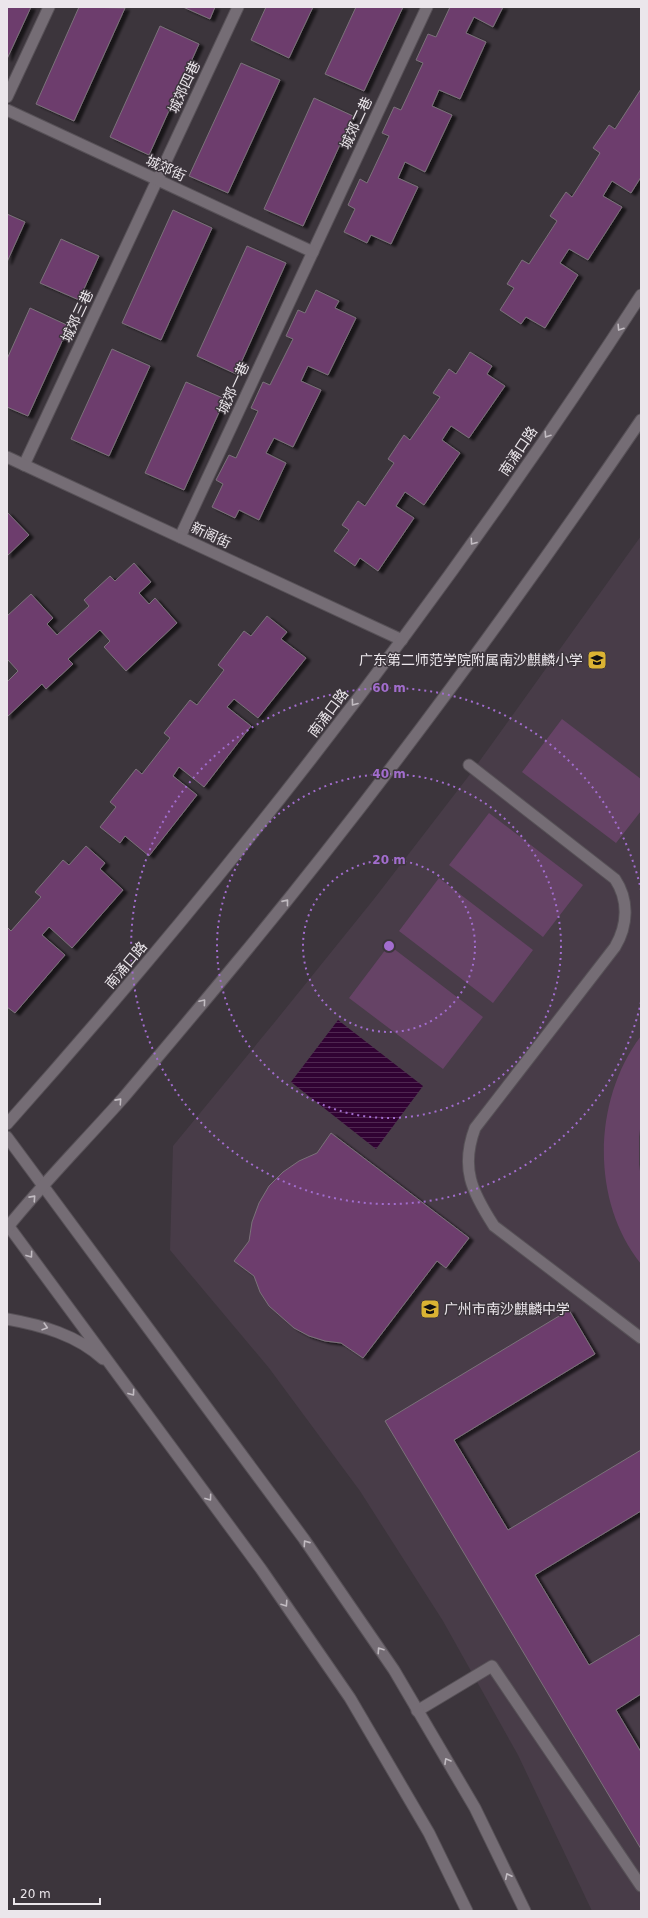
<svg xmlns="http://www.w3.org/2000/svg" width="648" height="1918" font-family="'DejaVu Sans','Noto Sans SC',sans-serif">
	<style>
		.built { fill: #483c48 }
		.pitch { fill: #664366 }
		.water { fill: url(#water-rules) }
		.building { fill: #6d3c6d; stroke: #7b727a; filter: url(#shadow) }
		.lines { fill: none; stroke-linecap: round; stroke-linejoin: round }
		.service-casing { stroke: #575157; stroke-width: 13 }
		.minor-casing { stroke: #575157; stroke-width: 13 }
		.tertiary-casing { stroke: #575157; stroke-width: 13 }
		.secondary-casing { stroke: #575157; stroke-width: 13 }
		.service { stroke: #756d75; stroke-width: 11 }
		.minor { stroke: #756d75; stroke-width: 11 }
		.tertiary { stroke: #756d75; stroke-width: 11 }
		.secondary { stroke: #756d75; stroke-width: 11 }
		.oneway { stroke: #c2bcc2 }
		.ring { fill: none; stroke: #a26dce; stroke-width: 2; stroke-dasharray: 2 4 }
		.labels { text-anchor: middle; stroke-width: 3; stroke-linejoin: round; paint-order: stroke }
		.street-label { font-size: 14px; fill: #ebe6eb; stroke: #3c353c }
		.poi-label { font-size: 14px; fill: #ebe6eb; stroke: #3c353c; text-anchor: end }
		.centre { fill: #a26dce; stroke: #3c353c; stroke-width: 2 }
		.ring-label { font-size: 12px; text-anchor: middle; font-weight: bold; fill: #a26dce; stroke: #3c353c; stroke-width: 3; stroke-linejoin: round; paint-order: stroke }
	</style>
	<defs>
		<pattern id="water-rules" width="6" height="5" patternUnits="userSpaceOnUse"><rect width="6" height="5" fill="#310233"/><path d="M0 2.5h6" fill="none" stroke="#4f2751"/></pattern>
		<filter id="shadow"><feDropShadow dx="4.5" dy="2.5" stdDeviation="1" flood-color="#0009"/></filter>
	</defs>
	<rect width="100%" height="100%" fill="#3c353c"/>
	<path class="built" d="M 641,536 L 641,1911 L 592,1911 L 518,1755 L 443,1621 L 360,1491 L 269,1368 L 170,1250 L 173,1146 L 274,1023 L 374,899 L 471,773 Z"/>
	<path class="pitch" d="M 562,719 L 641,779 L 641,811 L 616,843 L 522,772 Z
		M 489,813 L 583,885 L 543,937 L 449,865 Z
		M 439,878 L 533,950 L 493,1003 L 399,931 Z
		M 389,945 L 483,1017 L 443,1069 L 349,998 Z
		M 641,1036 L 641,1122 L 639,1137 L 639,1164 L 641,1178 L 641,1264 C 590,1201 593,1099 641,1036 Z"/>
	<path class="water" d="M 338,1020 L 423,1086 L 376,1149 L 291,1082 Z"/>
	<path class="building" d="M 7,7 L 31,7 L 7,59 Z
		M 79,7 L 125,8 L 74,121 L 36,104 Z
		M 183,7 L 215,7 L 210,19 Z
		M 266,7 L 313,7 L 289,58 L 251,40 Z
		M 356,7 L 403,7 L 364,91 L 325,74 Z
		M 450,7 L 503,7 L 493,27 L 474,17 L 466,33 L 486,42 L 460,99 L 439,90 L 432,106 L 452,115 L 425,172 L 405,162 L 398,178 L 418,187 L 391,244 L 371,235 L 367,243 L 344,232 L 355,209 L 348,205 L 360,179 L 367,183 L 389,136 L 382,133 L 394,107 L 401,110 L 423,63 L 416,60 L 428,34 L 436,37 Z
		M 160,26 L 199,44 L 149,155 L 110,137 Z
		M 241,63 L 280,80 L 228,193 L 189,176 Z
		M 641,89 L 641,177 L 631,193 L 612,181 L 603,196 L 622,207 L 588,260 L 569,249 L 560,263 L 578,275 L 545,328 L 526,317 L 521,324 L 500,310 L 514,288 L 507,284 L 522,260 L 529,264 L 557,221 L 550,216 L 566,192 L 572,197 L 600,153 L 593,148 L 609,125 L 615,129 Z
		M 314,98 L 353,116 L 303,226 L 264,209 Z
		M 173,210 L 212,228 L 161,340 L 122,323 Z
		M 7,214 L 25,222 L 7,262 Z
		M 61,239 L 99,256 L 79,300 L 40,283 Z
		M 247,246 L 286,263 L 236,374 L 197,356 Z
		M 316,290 L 339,301 L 335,308 L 356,318 L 328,375 L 308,366 L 301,381 L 321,390 L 293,447 L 274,438 L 266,453 L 286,463 L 259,520 L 239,510 L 235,518 L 212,507 L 223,484 L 216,480 L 229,455 L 236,458 L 258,411 L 251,408 L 263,382 L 270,385 L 293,339 L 286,336 L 298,310 L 305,313 Z
		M 30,308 L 69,326 L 28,416 L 7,407 L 7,359 Z
		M 112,349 L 150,366 L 109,456 L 71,439 Z
		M 470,352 L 492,366 L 487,374 L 505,386 L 469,438 L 451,426 L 442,440 L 460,453 L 424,505 L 405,492 L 396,506 L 414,518 L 378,571 L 360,558 L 355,566 L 334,551 L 349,530 L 342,525 L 358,501 L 365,506 L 394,463 L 388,459 L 404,435 L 410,440 L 440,397 L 433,393 L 449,369 L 456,374 Z
		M 186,382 L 225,399 L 184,490 L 145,473 Z
		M 7,512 L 29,535 L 7,556 Z
		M 134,563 L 151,582 L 139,593 L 149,604 L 155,598 L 177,623 L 126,671 L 104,647 L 110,641 L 100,630 L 68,659 L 73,664 L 46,689 L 42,684 L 7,717 L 7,682 L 18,671 L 8,660 L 7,661 L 7,616 L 31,594 L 53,618 L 47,624 L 57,635 L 89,606 L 84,600 L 110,576 L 115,581 Z
		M 267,616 L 287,632 L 281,639 L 306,658 L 258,718 L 234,699 L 227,707 L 251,726 L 204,787 L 179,767 L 173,776 L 197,795 L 149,856 L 125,836 L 120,843 L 100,827 L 116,807 L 110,802 L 136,769 L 142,774 L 170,738 L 164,733 L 190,700 L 197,705 L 224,670 L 218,665 L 244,631 L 251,636 Z
		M 86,846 L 105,863 L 100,869 L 123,890 L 72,948 L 49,927 L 42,935 L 65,955 L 15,1013 L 7,1007 L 7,927 L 11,931 L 41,897 L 35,892 L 63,860 L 69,865 Z
		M 331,1133 L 469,1238 L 446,1268 L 437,1261 L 363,1358 L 341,1343 L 325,1341 L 309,1336 L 294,1328 L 269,1306 L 260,1292 L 254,1276 L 234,1261 L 249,1241 L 252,1222 L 259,1203 L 269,1186 L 283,1172 L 299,1161 L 317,1153 Z
		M 569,1310 L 595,1354 L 454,1440 L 508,1530 L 641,1450 L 641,1511 L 535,1575 L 589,1665 L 641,1634 L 641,1694 L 616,1710 L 641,1752 L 641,1849 L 385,1421 Z"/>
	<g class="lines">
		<defs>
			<path id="service" d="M 7,97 L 49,7
				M 24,465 L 238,7
				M 180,537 L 427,7
				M 469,765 L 615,879 C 629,900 628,925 615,947 L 475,1128 C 460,1168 472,1192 494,1226 L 641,1338
				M 417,1711 L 492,1666 L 641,1886"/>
			<path id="minor" d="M 7,110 L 313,252
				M 7,457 L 402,640"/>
			<path id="tertiary" d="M 7,1137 L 304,1539 L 394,1670 L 475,1808 L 525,1911
				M 7,1224 L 261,1569 L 350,1698 L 429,1833 L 467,1911
				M 7,1319 C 41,1325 77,1335 103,1359"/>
			<path id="secondary" d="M 7,1124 C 239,864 452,587 641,295
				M 7,1228 C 44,1182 85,1141 124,1097 C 162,1052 200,1007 237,962 C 381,788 514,606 641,420"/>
		</defs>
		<use href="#service" class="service-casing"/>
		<use href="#minor" class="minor-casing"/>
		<use href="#tertiary" class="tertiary-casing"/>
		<use href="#secondary" class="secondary-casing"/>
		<use href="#service" class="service"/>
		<use href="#minor" class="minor"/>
		<use href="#tertiary" class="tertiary"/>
		<use href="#secondary" class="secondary"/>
	</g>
	<defs><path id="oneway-chevron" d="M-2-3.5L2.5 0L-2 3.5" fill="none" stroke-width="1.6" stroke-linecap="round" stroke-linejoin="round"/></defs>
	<g class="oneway">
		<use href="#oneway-chevron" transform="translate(620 328) rotate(123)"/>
		<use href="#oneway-chevron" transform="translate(547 435) rotate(124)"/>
		<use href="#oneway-chevron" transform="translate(473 542) rotate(126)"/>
		<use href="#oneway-chevron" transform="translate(354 703) rotate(127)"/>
		<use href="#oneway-chevron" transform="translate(286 902) rotate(-51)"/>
		<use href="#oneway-chevron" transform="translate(203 1002) rotate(-50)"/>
		<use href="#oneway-chevron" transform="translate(119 1101) rotate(-48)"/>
		<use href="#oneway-chevron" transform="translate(33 1198) rotate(-48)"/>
		<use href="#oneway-chevron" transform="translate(30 1255) rotate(54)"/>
		<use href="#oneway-chevron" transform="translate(45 1327) rotate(17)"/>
		<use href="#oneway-chevron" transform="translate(132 1393) rotate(54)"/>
		<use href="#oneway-chevron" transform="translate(209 1498) rotate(54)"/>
		<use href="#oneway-chevron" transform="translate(306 1543) rotate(-125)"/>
		<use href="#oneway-chevron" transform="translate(285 1604) rotate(56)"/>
		<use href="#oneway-chevron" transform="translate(380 1650) rotate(-124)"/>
		<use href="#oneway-chevron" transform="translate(447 1761) rotate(-120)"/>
		<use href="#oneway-chevron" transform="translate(508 1876) rotate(-116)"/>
	</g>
	<g class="ring">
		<circle cx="389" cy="946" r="86"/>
		<circle cx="389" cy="946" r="172"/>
		<path d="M641 1002A258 258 0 1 1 641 890"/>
	</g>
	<defs>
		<symbol id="school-square" viewBox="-11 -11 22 22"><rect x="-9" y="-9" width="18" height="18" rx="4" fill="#dbb333" stroke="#3c353c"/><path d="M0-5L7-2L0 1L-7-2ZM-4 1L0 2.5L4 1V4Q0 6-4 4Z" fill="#111"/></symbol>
	</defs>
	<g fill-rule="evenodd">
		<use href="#school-square" x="586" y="649" width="22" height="22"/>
		<use href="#school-square" x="419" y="1298" width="22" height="22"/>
	</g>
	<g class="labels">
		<g class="street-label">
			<text transform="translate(184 87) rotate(-65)" y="5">城郊四巷</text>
			<text transform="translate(356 123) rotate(-65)" y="5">城郊二巷</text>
			<text transform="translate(166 168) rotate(25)" y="5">城郊街</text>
			<text transform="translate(77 316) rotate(-65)" y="5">城郊三巷</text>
			<text transform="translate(233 388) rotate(-65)" y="5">城郊一巷</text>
			<text transform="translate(518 451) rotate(-56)" y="5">南涌口路</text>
			<text transform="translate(211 535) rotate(25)" y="5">新阁街</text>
			<text transform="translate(328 713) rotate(-53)" y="5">南涌口路</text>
			<text transform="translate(126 965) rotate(-50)" y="5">南涌口路</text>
		</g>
		<g class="poi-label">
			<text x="583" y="665">广东第二师范学院附属南沙麒麟小学</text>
			<text x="444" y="1314" text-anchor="start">广州市南沙麒麟中学</text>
		</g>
	</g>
	<circle cx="389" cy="946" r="6" class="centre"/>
	<g class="ring-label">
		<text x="389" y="692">60 m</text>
		<text x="389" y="778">40 m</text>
		<text x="389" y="864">20 m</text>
	</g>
	<rect width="648" height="1918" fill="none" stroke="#ebe6eb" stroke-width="16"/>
	<path d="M14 1898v6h86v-6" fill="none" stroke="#ebe6eb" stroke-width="2"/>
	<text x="20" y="1898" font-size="12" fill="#ebe6eb" stroke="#3c353c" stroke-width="3" paint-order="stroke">20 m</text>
</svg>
